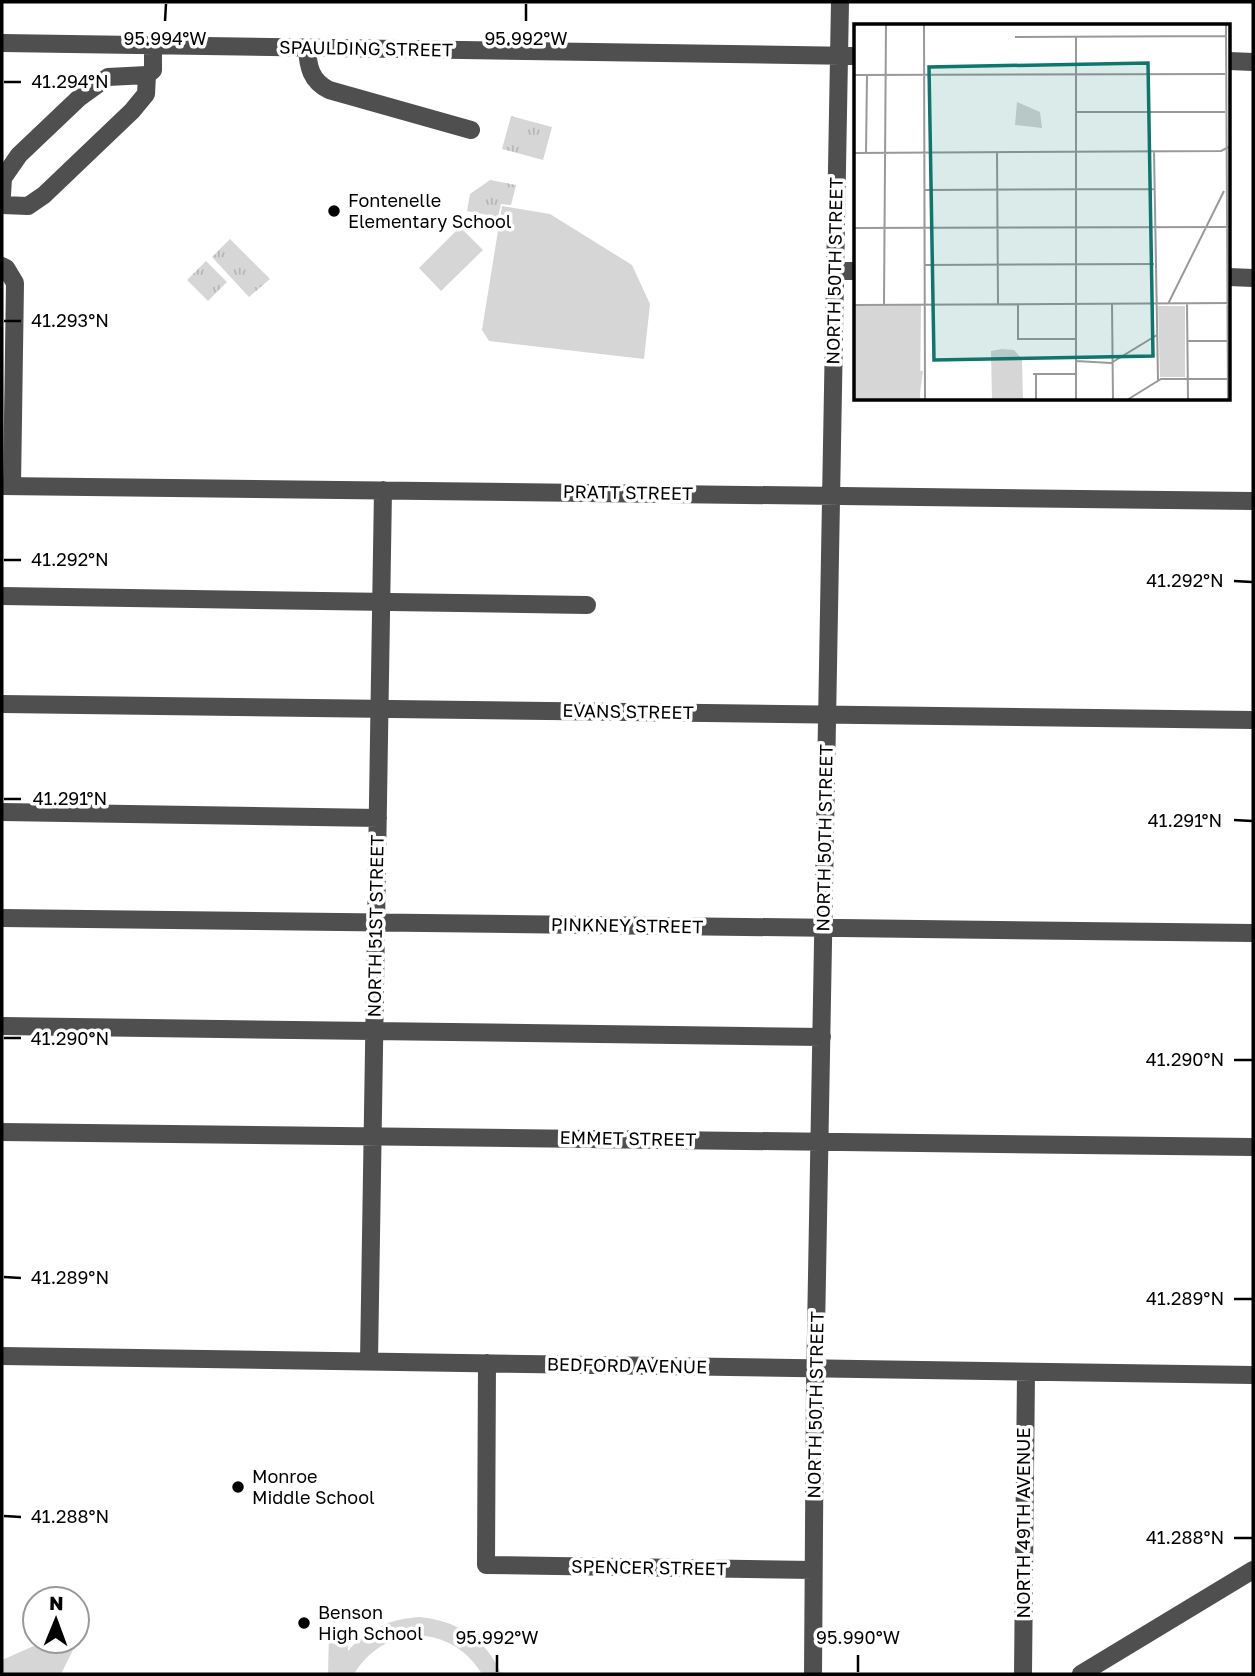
<svg xmlns="http://www.w3.org/2000/svg" width="1255" height="1676" font-family="'Golos Text',sans-serif">
	<style>
		.grass { fill: url(#grass-tufts) }
		.garden { fill: #d6d6d6 }
		.lines { fill: none; stroke-linecap: round; stroke-linejoin: round }
		.minor { stroke: #4f4f4f; stroke-width: 18 }
		.ticks { fill: none; stroke: #000; stroke-width: 2.5 }
		.poi-dot { fill: #000; stroke: #fff; stroke-width: 2.5 }
		.labels { text-anchor: middle; stroke-width: 7; stroke-linejoin: round; paint-order: stroke }
		.street-label { font-size: 18px; fill: #000; stroke: #fff }
		.poi-label { font-size: 18px; fill: #000; stroke: #fff; text-anchor: start }
		.inset-road { fill: none; stroke: #999; stroke-width: 2 }
		.view { fill: #0f766e; fill-opacity: 0.15; stroke: #0f766e; stroke-width: 3.5 }
		.inset-edge { fill: none; stroke: #000; stroke-width: 3.5 }
		.ticks-label { font-size: 18px; text-anchor: middle; fill: #000; stroke: #fff; stroke-width: 7; stroke-linejoin: round; paint-order: stroke }
	</style>
	<defs>
		<pattern id="grass-tufts" width="24" height="20" patternUnits="userSpaceOnUse" patternTransform="scale(1.75)"><rect width="24" height="20" fill="#d6d6d6"/><path d="M3 7l-1-3M5 7V3M7 7l1-3M15 17l-1-3M17 17v-4M19 17l1-3" fill="none" stroke="#b6b6b6"/></pattern>
	</defs>
	<rect width="100%" height="100%" fill="#fff"/>
	<path class="grass" d="M 511,116 L 552,127 L 543,160 L 502,149 Z
		M 490,180 L 516,185 L 511,205 L 501,204 L 498,217 L 467,211 L 470,194 Z
		M 230,239 L 270,279 L 249,297 L 212,257 Z
		M 206,261 L 227,282 L 208,301 L 187,280 Z"/>
	<path class="garden" d="M 502,206 L 550,214 L 632,265 L 650,304 L 644,359 L 489,341 L 482,330 Z
		M 460,227 L 483,250 L 441,291 L 419,268 Z
		M 419,1617 C 456,1620 487,1639 501,1674 L 482,1674 C 451,1623 385,1623 354,1674 L 328,1674 L 329,1633 L 347,1633 L 348,1651 C 367,1629 390,1619 419,1617 Z
		M 87,1622 L 61,1674 L 2,1674 L 2,1660 L 45,1641 L 77,1641 L 77,1627 Z"/>
	<g class="lines">
		<path class="minor" d="M 2,43 L 856,56
			M 307,48 C 308,67 311,81 329,90 L 471,130
			M 1229,61 L 1253,62
			M 2,195 L 3,178 L 19,155 L 79,98 L 108,77 L 147,75
			M 2,205 L 28,206 L 44,195 L 132,111 L 146,94 L 147,75 L 153,70 L 153,45
			M 2,266 L 6,268 L 15,283 L 12,486
			M 835,271 L 856,271
			M 1229,277 L 1253,278
			M 2,486 L 1253,501
			M 2,596 L 587,605
			M 2,704 L 1253,720
			M 2,812 L 378,818
			M 2,918 L 1253,933
			M 2,1026 L 822,1037
			M 2,1132 L 1253,1147
			M 2,1356 L 1253,1375
			M 369,1361 L 383,490
			M 487,1363 L 486,1565 L 813,1570
			M 813,1674 L 815,1386 L 840,2
			M 1023,1674 L 1026,1372
			M 1081,1674 L 1253,1570"/>
	</g>
	<path class="ticks" d="M 165,21 L 166,4M 526,21 L 526,4M 4,82 L 21,82M 4,321 L 21,321M 4,560 L 21,560M 1234,581 L 1252,582M 4,799 L 21,799M 1234,820 L 1252,821M 4,1038 L 21,1038M 1234,1060 L 1252,1060M 4,1277 L 21,1278M 1234,1299 L 1252,1299M 4,1516 L 21,1517M 1234,1538 L 1252,1538M 497,1672 L 497,1655M 858,1672 L 858,1655"/>
	<g class="poi-dot">
		<circle cx="334" cy="211" r="7"/>
		<circle cx="238" cy="1487" r="7"/>
		<circle cx="304" cy="1623" r="7"/>
	</g>
	<g class="labels">
		<g class="street-label">
			<text transform="translate(366 49) rotate(1)" y="6">SPAULDING STREET</text>
			<text transform="translate(835 271) rotate(-89)" y="6">NORTH 50TH STREET</text>
			<text transform="translate(628 493) rotate(1)" y="6">PRATT STREET</text>
			<text transform="translate(628 712) rotate(1)" y="6">EVANS STREET</text>
			<text transform="translate(825 838) rotate(-89)" y="6">NORTH 50TH STREET</text>
			<text transform="translate(376 926) rotate(-89)" y="6">NORTH 51ST STREET</text>
			<text transform="translate(627 926) rotate(1)" y="6">PINKNEY STREET</text>
			<text transform="translate(628 1139) rotate(1)" y="6">EMMET STREET</text>
			<text transform="translate(627 1366) rotate(1)" y="6">BEDFORD AVENUE</text>
			<text transform="translate(816 1405) rotate(-89)" y="6">NORTH 50TH STREET</text>
			<text transform="translate(1024 1523) rotate(-90)" y="6">NORTH 49TH AVENUE</text>
			<text transform="translate(649 1568) rotate(1)" y="6">SPENCER STREET</text>
		</g>
		<g class="poi-label">
			<text x="348" y="207">Fontenelle<tspan x="348" dy="21">Elementary School</tspan></text>
			<text x="252" y="1483">Monroe<tspan x="252" dy="21">Middle School</tspan></text>
			<text x="318" y="1619">Benson<tspan x="318" dy="21">High School</tspan></text>
		</g>
	</g>
	<g transform="translate(854 24)">
		<rect width="376" height="376" fill="#fff"/>
		<path d="M 67,281 L 66,376 L 0,376 L 0,282 ZM 304,282 L 331,282 L 331,353 L 306,353 Z" fill="#d6d6d6"/>
		<path d="M 42,283 L 59,290 L 65,303 L 58,321 L 29,294 ZM 20,333 L 38,342 L 40,344 L 10,350 L 2,346 L 2,341 L 13,340 ZM 52,345 L 69,347 L 65,376 L 60,373 L 62,358 L 46,359 L 44,349 Z" fill="#d6d6d6"/>
		<path d="M 163,78 L 186,88 L 188,104 L 161,101 ZM 39,312 L 47,314 L 40,336 L 17,324 L 26,314 ZM 148,325 L 160,326 L 168,335 L 169,376 L 138,376 L 137,327 Z" fill="#d6d6d6"/>
		<path class="inset-road" d="M 70,0 L 71,376M 372,0 L 374,376M 161,13 L 372,12M 222,13 L 222,376M 0,51 L 371,50M 222,88 L 371,88M 300,127 L 304,356M 143,128 L 144,280M 0,129 L 367,127 L 377,122M 12,129 L 13,51M 70,166 L 300,165M 0,204 L 377,203M 70,241 L 300,240M 30,280 L 32,0M 164,280 L 164,315 L 222,315M 258,280 L 259,376M 314,280 L 370,167M 333,280 L 334,376M 0,281 L 377,279M 333,317 L 374,317M 222,337 L 257,339 L 303,311M 179,350 L 222,350M 182,376 L 182,350M 273,376 L 307,355 L 376,355"/>
		<path class="view" d="M 294,39 L 299,332 L 80,336 L 75,43 Z"/>
		<rect width="376" height="376" class="inset-edge"/>
	</g>
	<g class="ticks-label">
		<text x="165" y="45">95.994°W</text>
		<text x="526" y="45">95.992°W</text>
		<text x="70" y="88">41.294°N</text>
		<text x="70" y="327">41.293°N</text>
		<text x="70" y="566">41.292°N</text>
		<text x="1185" y="587">41.292°N</text>
		<text x="70" y="805">41.291°N</text>
		<text x="1185" y="827">41.291°N</text>
		<text x="70" y="1045">41.290°N</text>
		<text x="1185" y="1066">41.290°N</text>
		<text x="70" y="1284">41.289°N</text>
		<text x="1185" y="1305">41.289°N</text>
		<text x="70" y="1523">41.288°N</text>
		<text x="1185" y="1544">41.288°N</text>
		<text x="497" y="1644">95.992°W</text>
		<text x="858" y="1644">95.990°W</text>
	</g>
	<rect width="1255" height="1676" fill="none" stroke="#000000" stroke-width="7"/>
	<g transform="translate(56 1620) rotate(1)"><circle r="33" fill="#ffffff" stroke="#999999" stroke-width="2"/>
	<path d="M0-5L12 26L0 18L-12 26Z" fill="#000000"/>
	<text y="-10" font-size="19" font-weight="bold" text-anchor="middle" fill="#000000">N</text>
	</g>
</svg>
